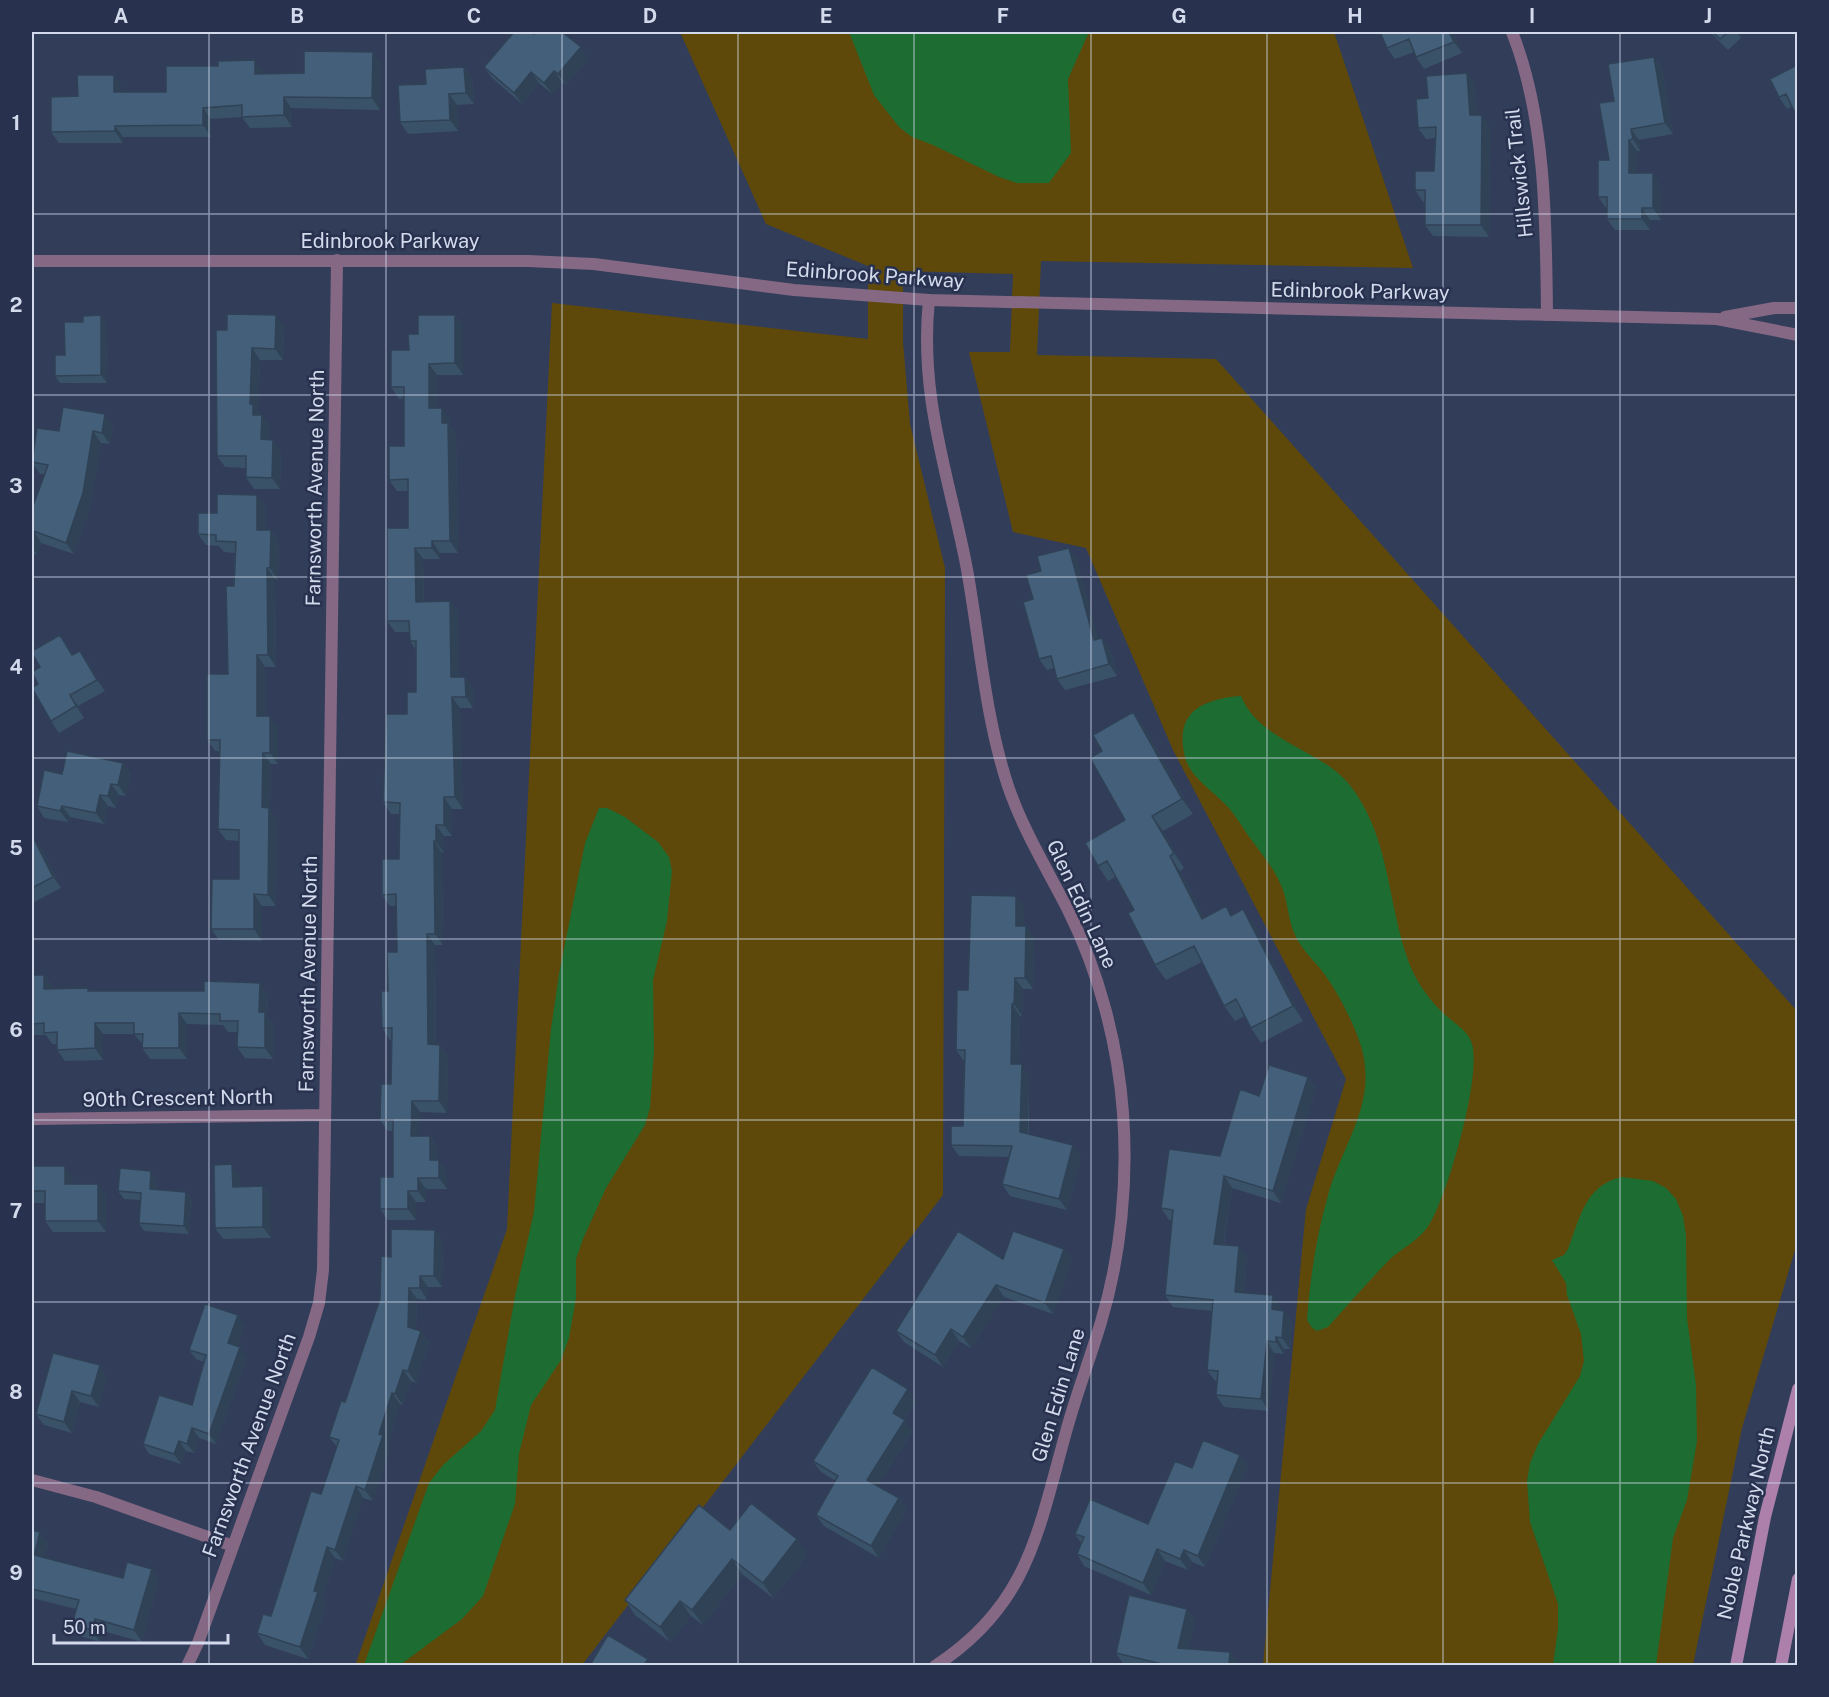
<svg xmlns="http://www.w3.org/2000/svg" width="1829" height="1697" font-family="'Public Sans',sans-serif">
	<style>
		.green { fill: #5f490a }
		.water { fill: #1d6c31 }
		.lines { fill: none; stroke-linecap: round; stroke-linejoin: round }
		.minor { stroke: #856984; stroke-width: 12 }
		.tertiary { stroke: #856984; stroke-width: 12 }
		.secondary { stroke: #ac80aa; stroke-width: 12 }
		.wall { fill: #3a5268 }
		.shaded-wall { fill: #304255 }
		.building { fill: #445f79; stroke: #304255; stroke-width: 1.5 }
		.grid { fill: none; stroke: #d2daec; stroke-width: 1.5; stroke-opacity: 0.55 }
		.labels { text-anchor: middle; stroke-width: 5; stroke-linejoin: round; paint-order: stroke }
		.street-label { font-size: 20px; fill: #d2daec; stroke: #28324f }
		.neatline { fill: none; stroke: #d2daec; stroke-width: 2 }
		.grid-label { font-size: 20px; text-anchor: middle; font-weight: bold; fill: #d2daec }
	</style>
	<rect width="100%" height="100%" fill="#323d5a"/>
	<path class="green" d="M 680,32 L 1334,32 L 1413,268 L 1041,261 L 1037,355 L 1216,359 L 1797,1011 L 1797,1243 L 1742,1428 L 1693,1665 L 1263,1665 L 1306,1209 L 1346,1079 L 1173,750 L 1086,548 L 1013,532 L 969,352 L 1010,352 L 1013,274 L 903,271 L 903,342 L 910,424 L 945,568 L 943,1195 L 582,1665 L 355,1666 L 507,1229 L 552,303 L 868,339 L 868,266 L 766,224 Z"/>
	<path class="water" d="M 849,32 L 1089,32 L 1068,79 L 1071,153 L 1049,183 L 1017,183 L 999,177 L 933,145 L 912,137 L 899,127 L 874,95 Z
		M 1241,696 C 1260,742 1320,749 1349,784 C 1388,833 1387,894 1405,951 C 1412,975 1424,994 1442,1012 C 1451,1021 1466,1029 1471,1041 C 1484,1071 1446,1202 1427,1228 C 1416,1242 1401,1249 1389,1260 C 1368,1282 1348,1305 1328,1327 L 1317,1331 L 1312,1328 L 1307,1320 C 1310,1279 1316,1238 1327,1199 C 1341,1144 1380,1103 1360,1043 C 1353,1021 1334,985 1319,967 C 1311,958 1303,950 1297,939 C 1287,921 1289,901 1280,883 C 1273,867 1260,852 1250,838 C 1242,827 1235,814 1226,805 C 1213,791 1189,776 1185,757 C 1174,712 1202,699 1241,696 Z
		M 599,808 L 607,808 L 625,817 L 658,842 L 669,857 L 672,871 L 667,921 L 653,980 L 654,1051 L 650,1108 L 645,1125 L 606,1188 L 583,1239 L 576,1259 L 576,1298 L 569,1338 L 561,1360 L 531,1405 L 519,1454 L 515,1504 L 483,1596 L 462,1619 L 400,1665 L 364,1665 L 429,1483 L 443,1465 L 481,1431 L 495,1410 L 515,1296 L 534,1212 L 551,1029 L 559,974 L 585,843 Z
		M 1622,1177 L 1653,1181 L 1666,1188 L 1676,1199 L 1683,1216 L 1686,1236 L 1687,1318 L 1696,1385 L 1697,1441 L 1687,1500 L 1673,1538 L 1656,1665 L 1553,1665 L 1558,1628 L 1558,1604 L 1530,1522 L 1527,1481 L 1530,1463 L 1538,1444 L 1580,1376 L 1584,1361 L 1581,1334 L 1567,1295 L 1566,1283 L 1552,1260 L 1564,1255 L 1568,1249 C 1580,1218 1585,1185 1622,1177 Z"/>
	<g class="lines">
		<path class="minor" d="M 1512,32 C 1546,117 1546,223 1547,315
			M 929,300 C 919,395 948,473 966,564 C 980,639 984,713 1008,786 C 1023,830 1047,869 1068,910 C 1099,972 1118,1044 1123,1113 C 1128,1181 1121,1256 1101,1322 C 1090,1359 1076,1395 1066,1432 C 1038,1532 1028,1606 935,1666
			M 32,1119 L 325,1115
			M 32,1480 L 96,1497 L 233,1546
			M 187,1666 L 198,1643 L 309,1337 L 319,1303 L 323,1270 L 337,260"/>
		<path class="tertiary" d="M 32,261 L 528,261 L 594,264 L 794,290 L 929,300 L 1717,319 L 1798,335
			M 1725,317 L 1774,308 L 1798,308"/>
		<path class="secondary" d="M 1736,1666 L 1765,1517 L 1798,1389
			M 1781,1666 L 1798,1579"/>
	</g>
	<path class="wall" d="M 1380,32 L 1453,32 L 1462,53 L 1424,69 L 1416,57 L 1414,52 L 1395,59 L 1387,48 Z
		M 1710,32 L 1737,32 L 1741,38 L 1728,50 Z
		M 534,34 L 589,59 L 566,85 L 562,82 L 552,94 L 539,83 L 522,104 L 492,78 L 484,67 Z
		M 1654,57 L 1662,68 L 1673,134 L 1639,140 L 1640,151 L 1637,151 L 1637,173 L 1660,184 L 1661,220 L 1650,220 L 1650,230 L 1615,230 L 1607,219 L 1607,208 L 1606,208 L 1598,197 L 1609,160 L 1614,101 Z
		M 381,64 L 380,110 L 291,108 L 292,127 L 250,128 L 242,117 L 211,119 L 211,137 L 123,137 L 123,143 L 59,143 L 51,132 L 78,96 L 122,86 L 122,92 L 166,92 L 263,71 L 263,74 L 304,73 Z
		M 1797,65 L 1792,106 L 1787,109 L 1779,97 Z
		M 464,67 L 472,78 L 474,104 L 457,105 L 458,131 L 408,134 L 400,122 L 426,84 Z
		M 1467,73 L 1475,85 L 1477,115 L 1490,126 L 1489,237 L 1433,236 L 1425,225 L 1425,202 L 1423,202 L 1415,190 L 1434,171 L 1435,138 L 1426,139 L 1418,128 L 1428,98 Z
		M 455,315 L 463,326 L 463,375 L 437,375 L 437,408 L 450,419 L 450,426 L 456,434 L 458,553 L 440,553 L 440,559 L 423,559 L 424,602 L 450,601 L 458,613 L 458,677 L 465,677 L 473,689 L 473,708 L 460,708 L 463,809 L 452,809 L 452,836 L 444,836 L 444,853 L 442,853 L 443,945 L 435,945 L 436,1044 L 440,1045 L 448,1056 L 447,1113 L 420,1112 L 419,1136 L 430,1136 L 438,1148 L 438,1160 L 447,1172 L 447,1189 L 426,1189 L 426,1202 L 416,1202 L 416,1220 L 388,1220 L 380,1209 L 393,1177 L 393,1131 L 388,1131 L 380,1120 L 391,1084 L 391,1040 L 390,1040 L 382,1028 L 388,991 L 397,952 L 396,906 L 390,906 L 382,895 L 399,859 L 399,814 L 391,814 L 383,802 L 407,714 L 416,692 L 416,650 L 410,641 L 410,632 L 395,632 L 387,621 L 408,528 L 408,491 L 397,491 L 389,480 L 404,446 L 404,398 L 399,399 L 391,387 L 409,350 L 418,334 Z
		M 106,323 L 107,383 L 60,383 L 55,376 L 65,355 Z
		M 284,327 L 283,360 L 260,360 L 258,411 L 270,427 L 269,440 L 281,451 L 280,489 L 254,489 L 246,477 L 246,468 L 225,467 L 217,456 L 227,330 Z
		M 113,425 L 110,444 L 101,443 L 91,504 L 74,554 L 41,543 L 37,555 L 32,553 L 32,506 L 33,506 L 44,474 L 40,474 L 32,462 L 59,431 Z
		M 257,495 L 265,506 L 265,530 L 271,530 L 279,542 L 278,580 L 275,579 L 276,667 L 265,667 L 265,716 L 278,728 L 278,764 L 271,764 L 270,810 L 277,819 L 276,906 L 262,906 L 262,941 L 219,940 L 211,929 L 239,879 L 239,841 L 226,840 L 218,829 L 220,751 L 215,751 L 207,740 L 228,674 L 235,553 L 224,552 L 219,546 L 206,545 L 198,534 L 217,513 Z
		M 1077,559 L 1098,639 L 1102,638 L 1110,650 L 1117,676 L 1065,690 L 1057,679 L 1054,668 L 1047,670 L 1039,659 L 1033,599 L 1041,571 Z
		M 60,635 L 73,655 L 80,651 L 88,662 L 105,691 L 78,706 L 84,718 L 59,733 L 51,721 L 38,684 L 40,667 Z
		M 1133,712 L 1144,727 L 1193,814 L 1163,831 L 1184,868 L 1180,871 L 1204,918 L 1232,915 L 1254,924 L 1303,1021 L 1261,1043 L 1251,1028 L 1245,1016 L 1235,1021 L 1224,1006 L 1202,962 L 1166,980 L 1155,965 L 1134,910 L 1115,877 L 1108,881 L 1098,866 L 1125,820 L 1102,751 Z
		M 123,763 L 131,774 L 126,796 L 119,795 L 116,808 L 108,806 L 104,824 L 70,817 L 68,822 L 44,818 L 37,806 L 62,774 Z
		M 34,839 L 42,850 L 61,888 L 32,903 L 32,840 Z
		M 1024,907 L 1024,926 L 1026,926 L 1034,938 L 1033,989 L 1023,989 L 1022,1016 L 1020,1016 L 1019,1064 L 1029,1076 L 1029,1134 L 1081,1157 L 1067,1210 L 1010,1196 L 1002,1184 L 1009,1157 L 959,1156 L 951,1145 L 963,1126 L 964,1061 L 956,1050 L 968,990 Z
		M 32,975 L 44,975 L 52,986 L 52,989 L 88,988 L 90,991 L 268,994 L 267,1015 L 273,1024 L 273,1059 L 245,1058 L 237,1047 L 238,1032 L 228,1032 L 223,1025 L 187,1024 L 187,1059 L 150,1059 L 142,1048 L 143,1045 L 134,1034 L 103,1034 L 103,1060 L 65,1061 L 57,1050 L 57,1044 L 52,1044 L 46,1035 L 32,1035 Z
		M 1308,1077 L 1316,1088 L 1281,1203 L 1232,1188 L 1224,1244 L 1247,1257 L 1244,1293 L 1281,1307 L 1281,1310 L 1284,1311 L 1292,1322 L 1290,1349 L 1284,1349 L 1284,1354 L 1274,1353 L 1269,1411 L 1224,1407 L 1216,1395 L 1217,1381 L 1215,1381 L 1207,1370 L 1212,1311 L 1173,1307 L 1165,1295 L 1172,1220 L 1169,1220 L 1161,1208 L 1220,1156 L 1259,1096 Z
		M 32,1166 L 73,1178 L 73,1184 L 106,1195 L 106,1232 L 53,1232 L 45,1221 L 45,1203 L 32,1203 Z
		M 240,1176 L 240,1187 L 263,1186 L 271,1198 L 271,1238 L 223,1239 L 215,1228 Z
		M 156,1179 L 156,1190 L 186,1192 L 192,1200 L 189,1234 L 144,1231 L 139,1223 L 140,1200 L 124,1199 L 118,1191 Z
		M 435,1230 L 443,1241 L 442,1287 L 428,1287 L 427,1300 L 417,1299 L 416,1330 L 421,1331 L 429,1343 L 416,1383 L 411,1381 L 403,1405 L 400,1404 L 388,1443 L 391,1447 L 373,1501 L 363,1498 L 343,1561 L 335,1558 L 323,1599 L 326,1604 L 308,1659 L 265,1645 L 257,1633 L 271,1616 L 321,1494 L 337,1447 L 329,1437 L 345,1402 L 380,1299 L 391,1257 Z
		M 1064,1249 L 1072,1260 L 1053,1314 L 1004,1297 L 971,1348 L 959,1341 L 943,1367 L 904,1342 L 896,1331 L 1003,1259 Z
		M 245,1325 L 237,1346 L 247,1357 L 216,1444 L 199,1438 L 194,1453 L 186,1451 L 181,1464 L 149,1454 L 143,1444 L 192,1405 L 204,1362 L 196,1359 L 189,1350 Z
		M 100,1365 L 107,1377 L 99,1407 L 80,1402 L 72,1433 L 44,1425 L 36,1414 Z
		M 916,1401 L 904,1420 L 913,1431 L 878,1486 L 899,1498 L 907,1509 L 879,1558 L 824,1526 L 816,1515 L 836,1481 L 821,1472 L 813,1461 Z
		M 1240,1455 L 1248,1466 L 1205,1567 L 1192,1562 L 1188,1570 L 1165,1561 L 1151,1595 L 1084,1566 L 1077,1554 L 1081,1543 L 1075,1534 L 1148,1524 L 1192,1468 Z
		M 32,1530 L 40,1532 L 48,1544 L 44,1558 L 123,1578 L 152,1569 L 159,1580 L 142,1642 L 103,1631 L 100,1642 L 80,1636 L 72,1624 L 76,1609 L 32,1598 Z
		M 730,1530 L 808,1554 L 773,1598 L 742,1574 L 703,1625 L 691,1616 L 670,1642 L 635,1615 L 625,1600 Z
		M 1187,1609 L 1195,1620 L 1188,1649 L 1230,1652 L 1238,1664 L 1238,1665 L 1124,1665 L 1116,1653 Z"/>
	<path class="shaded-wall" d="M 1449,32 L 1453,32 L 1462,53 L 1454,42 Z
		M 581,47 L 589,59 L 566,85 L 558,74 Z
		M 373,52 L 381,64 L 380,110 L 372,98 Z
		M 1654,57 L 1662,68 L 1673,134 L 1665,123 Z
		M 255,60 L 263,71 L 263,85 L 255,74 Z
		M 464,67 L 472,78 L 474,104 L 466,93 Z
		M 554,71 L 562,82 L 552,94 L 544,83 Z
		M 531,72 L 539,83 L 522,104 L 514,93 Z
		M 1467,73 L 1475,85 L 1478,127 L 1470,115 Z
		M 114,75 L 122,86 L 122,103 L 114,92 Z
		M 449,94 L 457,105 L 458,131 L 450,120 Z
		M 284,97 L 291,108 L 292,127 L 284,115 Z
		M 203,108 L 211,119 L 211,137 L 203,125 Z
		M 1482,115 L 1490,126 L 1489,237 L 1481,225 Z
		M 115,126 L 123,137 L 123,143 L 115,131 Z
		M 1631,129 L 1639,140 L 1640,151 L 1633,139 Z
		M 1629,140 L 1637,151 L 1637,184 L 1629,173 Z
		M 1653,173 L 1660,184 L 1661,220 L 1653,208 Z
		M 1642,208 L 1650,220 L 1650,230 L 1642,219 Z
		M 101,315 L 106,323 L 107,383 L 101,375 Z
		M 276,315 L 284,327 L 283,360 L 275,349 Z
		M 455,315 L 463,326 L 463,375 L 455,363 Z
		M 252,348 L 260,360 L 258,411 L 261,416 L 253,415 L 250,404 Z
		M 429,364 L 437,375 L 437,419 L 429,408 Z
		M 442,408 L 450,419 L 450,426 L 456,434 L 458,553 L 450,541 L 442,423 Z
		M 105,414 L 113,425 L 110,444 L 102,433 Z
		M 262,415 L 270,427 L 269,451 L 261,439 Z
		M 93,431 L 101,443 L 91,504 L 74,554 L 66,543 Z
		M 273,440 L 281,451 L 280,489 L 272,478 Z
		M 257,495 L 265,506 L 265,541 L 257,530 Z
		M 271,530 L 279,542 L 278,580 L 270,568 Z
		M 34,531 L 41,543 L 37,555 L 32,547 L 32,537 Z
		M 432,541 L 440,553 L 440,559 L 432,548 Z
		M 415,548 L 423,559 L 424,613 L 416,602 Z
		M 1069,548 L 1077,559 L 1102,651 L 1094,640 Z
		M 267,568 L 275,579 L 276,667 L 268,655 Z
		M 450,601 L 458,613 L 459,689 L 451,677 Z
		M 1102,638 L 1110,650 L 1117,676 L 1109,664 Z
		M 80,651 L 88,662 L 105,691 L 97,680 Z
		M 257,655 L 265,667 L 265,728 L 257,716 Z
		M 465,677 L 473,689 L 473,708 L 466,697 Z
		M 70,695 L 78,706 L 84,718 L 76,706 Z
		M 452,697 L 460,708 L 463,809 L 455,797 Z
		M 1133,712 L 1144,727 L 1193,814 L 1182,799 Z
		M 270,716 L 278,728 L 278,764 L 270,753 Z
		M 263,753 L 271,764 L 270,810 L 277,819 L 276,906 L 268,895 L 262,807 Z
		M 123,763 L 131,774 L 126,796 L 118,785 Z
		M 111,784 L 119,795 L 116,808 L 108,796 Z
		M 100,795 L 108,806 L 104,824 L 96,813 Z
		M 444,797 L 452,809 L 452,836 L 444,825 Z
		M 62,806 L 70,817 L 68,822 L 60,811 Z
		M 1152,816 L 1163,831 L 1184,868 L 1174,853 Z
		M 436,825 L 444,836 L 444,853 L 436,842 Z
		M 34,839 L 42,850 L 61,888 L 53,877 Z
		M 434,841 L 442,853 L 443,945 L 435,934 Z
		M 1170,856 L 1180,871 L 1212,934 L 1202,919 Z
		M 254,894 L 262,906 L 262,941 L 254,929 Z
		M 1016,896 L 1024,907 L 1024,937 L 1016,926 Z
		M 1243,909 L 1254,924 L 1303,1021 L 1293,1006 Z
		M 1026,926 L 1034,938 L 1033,989 L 1025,978 Z
		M 427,934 L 435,945 L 436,1056 L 428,1044 Z
		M 44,975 L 52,986 L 52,1000 L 44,989 Z
		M 1015,978 L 1023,989 L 1022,1016 L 1014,1004 Z
		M 260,983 L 268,994 L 267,1015 L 273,1024 L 273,1059 L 265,1048 L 259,1012 Z
		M 1012,1004 L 1020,1016 L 1019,1075 L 1011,1064 Z
		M 179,1013 L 187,1024 L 187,1059 L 179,1048 Z
		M 95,1023 L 103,1034 L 103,1060 L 95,1048 Z
		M 440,1045 L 448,1056 L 447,1113 L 439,1101 Z
		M 1022,1064 L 1029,1076 L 1028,1143 L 1020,1132 Z
		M 1308,1077 L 1316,1088 L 1281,1203 L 1273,1191 Z
		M 412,1101 L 420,1112 L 419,1148 L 411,1136 Z
		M 430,1136 L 438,1148 L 438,1172 L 430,1160 Z
		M 1073,1145 L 1081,1157 L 1067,1210 L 1059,1199 Z
		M 439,1160 L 447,1172 L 447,1189 L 439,1178 Z
		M 232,1164 L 240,1176 L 241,1199 L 233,1187 Z
		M 65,1166 L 73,1178 L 73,1195 L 65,1184 Z
		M 151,1171 L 156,1179 L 155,1197 L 150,1189 Z
		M 1224,1176 L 1232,1188 L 1222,1255 L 1214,1244 Z
		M 418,1178 L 426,1189 L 426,1202 L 418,1191 Z
		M 98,1184 L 106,1195 L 106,1232 L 98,1221 Z
		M 263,1186 L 271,1198 L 271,1238 L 263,1227 Z
		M 408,1191 L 416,1202 L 416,1220 L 408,1209 Z
		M 186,1192 L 192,1200 L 189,1234 L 184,1226 Z
		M 435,1230 L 443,1241 L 442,1287 L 434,1276 Z
		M 1239,1246 L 1247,1257 L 1243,1303 L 1235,1292 Z
		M 1064,1249 L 1072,1260 L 1053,1314 L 1045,1303 Z
		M 420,1276 L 428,1287 L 427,1300 L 420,1288 Z
		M 996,1285 L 1004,1297 L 971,1348 L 963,1337 Z
		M 409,1288 L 417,1299 L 416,1339 L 408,1327 Z
		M 1273,1295 L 1281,1307 L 1280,1321 L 1272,1309 Z
		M 1284,1311 L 1292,1322 L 1290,1349 L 1282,1338 Z
		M 238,1315 L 245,1325 L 235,1352 L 228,1343 Z
		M 951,1329 L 959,1341 L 943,1367 L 935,1355 Z
		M 421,1331 L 429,1343 L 416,1383 L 408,1371 Z
		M 1276,1337 L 1284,1349 L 1284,1354 L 1276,1342 Z
		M 1267,1341 L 1274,1353 L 1269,1411 L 1261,1399 Z
		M 240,1347 L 247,1357 L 216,1444 L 209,1434 Z
		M 100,1365 L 107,1377 L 99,1407 L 91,1396 Z
		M 403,1370 L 411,1381 L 403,1405 L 395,1394 Z
		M 908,1389 L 916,1401 L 901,1424 L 893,1413 Z
		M 72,1391 L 80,1402 L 72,1433 L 64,1422 Z
		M 392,1393 L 400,1404 L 388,1443 L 391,1447 L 373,1501 L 365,1490 L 379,1434 Z
		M 905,1420 L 913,1431 L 875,1491 L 867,1480 Z
		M 192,1428 L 199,1438 L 194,1453 L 187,1444 Z
		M 179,1441 L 186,1451 L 181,1464 L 174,1454 Z
		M 1240,1455 L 1248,1466 L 1205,1567 L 1198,1556 Z
		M 356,1486 L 363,1498 L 343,1561 L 335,1550 Z
		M 899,1498 L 907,1509 L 879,1558 L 871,1546 Z
		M 40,1532 L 48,1544 L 42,1567 L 34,1555 Z
		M 797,1539 L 808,1554 L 773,1598 L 763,1583 Z
		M 327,1547 L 335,1558 L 323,1599 L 326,1604 L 308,1659 L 300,1647 L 314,1591 Z
		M 1157,1549 L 1165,1561 L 1151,1595 L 1143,1583 Z
		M 1184,1550 L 1192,1562 L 1188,1570 L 1180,1559 Z
		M 732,1559 L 742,1574 L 703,1625 L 692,1610 Z
		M 152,1569 L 159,1580 L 142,1642 L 134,1630 Z
		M 680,1601 L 691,1616 L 670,1642 L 660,1627 Z
		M 1187,1609 L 1195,1620 L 1186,1659 L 1178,1648 Z
		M 95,1619 L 103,1631 L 100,1642 L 92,1630 Z
		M 1230,1652 L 1238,1664 L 1238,1665 L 1229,1665 Z
		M 648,1659 L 652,1665 L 644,1665 Z"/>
	<path class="building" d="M 514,32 L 531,32 L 534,34 L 536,32 L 562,32 L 581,47 L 558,74 L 554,71 L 544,83 L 531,72 L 514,93 L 484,67 Z
		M 1380,32 L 1449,32 L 1454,42 L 1416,57 L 1409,39 L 1387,48 Z
		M 1713,32 L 1728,32 L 1720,39 Z
		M 304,51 L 373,52 L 372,98 L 284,97 L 284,115 L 242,117 L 242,105 L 203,108 L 203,125 L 115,126 L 115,131 L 51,132 L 51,97 L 78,96 L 77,75 L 114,75 L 114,92 L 166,92 L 166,66 L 218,66 L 218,61 L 255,60 L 255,74 L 304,73 Z
		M 1654,57 L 1665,123 L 1631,129 L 1633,139 L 1629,140 L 1629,173 L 1653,173 L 1653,208 L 1642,208 L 1642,219 L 1607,219 L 1607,197 L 1598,197 L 1598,160 L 1609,160 L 1599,103 L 1614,101 L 1608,64 Z
		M 1797,65 L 1797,117 L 1786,94 L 1779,97 L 1770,79 Z
		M 464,67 L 466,93 L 449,94 L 450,120 L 400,122 L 398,85 L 426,84 L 425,69 Z
		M 1467,73 L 1470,115 L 1482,115 L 1481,225 L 1425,225 L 1425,190 L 1415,190 L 1415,171 L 1434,171 L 1436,127 L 1418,128 L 1416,99 L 1428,98 L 1426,76 Z
		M 227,314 L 276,315 L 275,349 L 252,348 L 250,404 L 253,404 L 253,415 L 262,415 L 261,439 L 273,440 L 272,478 L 246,477 L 246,456 L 217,456 L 216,330 L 227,330 Z
		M 101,315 L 101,375 L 55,376 L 55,355 L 65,355 L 64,322 L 83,322 L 83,316 Z
		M 418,315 L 455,315 L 455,363 L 429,364 L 429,408 L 442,408 L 442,423 L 448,423 L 450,541 L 432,541 L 432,548 L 415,548 L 416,602 L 450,601 L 451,677 L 465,677 L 466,697 L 452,697 L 455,797 L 444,797 L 444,825 L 436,825 L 436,842 L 434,841 L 435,934 L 427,934 L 428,1044 L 440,1045 L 439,1101 L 412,1101 L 411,1136 L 430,1136 L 430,1160 L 439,1160 L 439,1178 L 418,1178 L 418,1191 L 408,1191 L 408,1209 L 380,1209 L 380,1177 L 393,1177 L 393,1120 L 380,1120 L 381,1084 L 391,1084 L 392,1028 L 382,1028 L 381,991 L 388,991 L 387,952 L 397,952 L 396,894 L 382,895 L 382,859 L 399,859 L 400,803 L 383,802 L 386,714 L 407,714 L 407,692 L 416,692 L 416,641 L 410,641 L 409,621 L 387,621 L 387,528 L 408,528 L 408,479 L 389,480 L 389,446 L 404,446 L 404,387 L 391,387 L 391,350 L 409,350 L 408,334 L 418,334 Z
		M 63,407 L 105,414 L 102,433 L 93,431 L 83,493 L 66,543 L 34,531 L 32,537 L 32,506 L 33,506 L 48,465 L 32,462 L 37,428 L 59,431 Z
		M 217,494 L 257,495 L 257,530 L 271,530 L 270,568 L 267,568 L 268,655 L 257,655 L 257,716 L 270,716 L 270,753 L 263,753 L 262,807 L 269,808 L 268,895 L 254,894 L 254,929 L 211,929 L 212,879 L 239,879 L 239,830 L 218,829 L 220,740 L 207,740 L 207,674 L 228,674 L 226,586 L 234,586 L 236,542 L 216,541 L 216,535 L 198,534 L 198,513 L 217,513 Z
		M 1069,548 L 1094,640 L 1102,638 L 1109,664 L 1057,679 L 1051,656 L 1039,659 L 1023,602 L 1033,599 L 1026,575 L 1041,571 L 1037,556 Z
		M 60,635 L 72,655 L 80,651 L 97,680 L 70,695 L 76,706 L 51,721 L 32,688 L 38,684 L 32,672 L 40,667 L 32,653 L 32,651 Z
		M 1133,712 L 1182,799 L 1152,816 L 1174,853 L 1170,856 L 1202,919 L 1226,906 L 1231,916 L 1243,909 L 1293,1006 L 1251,1028 L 1236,999 L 1224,1006 L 1194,946 L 1155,965 L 1128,913 L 1134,910 L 1107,861 L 1098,866 L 1085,843 L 1125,820 L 1090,758 L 1102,751 L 1093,735 Z
		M 67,751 L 123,763 L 118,785 L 111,784 L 108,796 L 100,795 L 96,813 L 62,806 L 60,811 L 37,806 L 44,770 L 62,774 Z
		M 34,839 L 53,877 L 32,888 L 32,840 Z
		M 971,895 L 1016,896 L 1016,926 L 1026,926 L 1025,978 L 1015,978 L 1014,1004 L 1012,1004 L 1011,1064 L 1022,1064 L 1020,1132 L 1073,1145 L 1059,1199 L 1002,1184 L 1012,1146 L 951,1145 L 951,1126 L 963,1126 L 965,1050 L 956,1050 L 957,990 L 968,990 Z
		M 32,975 L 44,975 L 44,989 L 88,988 L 88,991 L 204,991 L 204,981 L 260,983 L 259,1012 L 265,1012 L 265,1048 L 237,1047 L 238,1021 L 220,1021 L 220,1014 L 179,1013 L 179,1048 L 142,1048 L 143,1034 L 134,1034 L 134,1023 L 95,1023 L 95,1048 L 57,1050 L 57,1032 L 44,1033 L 44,1023 L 32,1024 Z
		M 1269,1065 L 1308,1077 L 1273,1191 L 1224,1176 L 1214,1244 L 1239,1246 L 1235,1292 L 1273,1295 L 1272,1309 L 1284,1311 L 1282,1338 L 1276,1337 L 1276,1342 L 1267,1341 L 1261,1399 L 1216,1395 L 1218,1371 L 1207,1370 L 1213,1300 L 1165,1295 L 1173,1210 L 1161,1208 L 1169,1149 L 1220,1156 L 1240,1089 L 1259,1096 Z
		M 232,1164 L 233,1187 L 263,1186 L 263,1227 L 215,1228 L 214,1165 Z
		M 32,1166 L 65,1166 L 65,1184 L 98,1184 L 98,1221 L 45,1221 L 45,1191 L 32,1191 Z
		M 120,1168 L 151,1171 L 150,1189 L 186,1192 L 184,1226 L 139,1223 L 141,1193 L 118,1191 Z
		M 391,1229 L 435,1230 L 434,1276 L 420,1276 L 420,1288 L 409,1288 L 408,1327 L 421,1331 L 408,1371 L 403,1370 L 395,1394 L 392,1393 L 379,1434 L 383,1435 L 365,1490 L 356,1486 L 335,1550 L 327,1547 L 314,1591 L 318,1592 L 300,1647 L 257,1633 L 263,1614 L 271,1616 L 311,1491 L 321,1494 L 339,1440 L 329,1437 L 341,1401 L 345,1402 L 380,1299 L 381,1256 L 391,1257 Z
		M 958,1231 L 1003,1259 L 1013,1231 L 1064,1249 L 1045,1303 L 996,1285 L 963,1337 L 951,1329 L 935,1355 L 896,1331 Z
		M 205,1304 L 238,1315 L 228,1343 L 240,1347 L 209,1434 L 192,1428 L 187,1444 L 179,1441 L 174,1454 L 143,1444 L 159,1395 L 192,1405 L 206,1355 L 189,1350 Z
		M 53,1353 L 100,1365 L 91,1396 L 72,1391 L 64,1422 L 36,1414 Z
		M 872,1367 L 908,1389 L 893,1413 L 905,1420 L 867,1480 L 899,1498 L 871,1546 L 816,1515 L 838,1476 L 813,1461 Z
		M 1203,1440 L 1240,1455 L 1198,1556 L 1184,1550 L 1180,1559 L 1157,1549 L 1143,1583 L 1077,1554 L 1084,1537 L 1075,1534 L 1090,1499 L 1148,1524 L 1175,1461 L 1192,1468 Z
		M 751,1503 L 797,1539 L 763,1583 L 732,1559 L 692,1610 L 680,1601 L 660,1627 L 625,1600 L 699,1505 L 730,1530 Z
		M 32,1530 L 40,1532 L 34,1555 L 123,1578 L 127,1562 L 152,1569 L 134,1630 L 95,1619 L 92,1630 L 72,1624 L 79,1600 L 32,1589 Z
		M 1129,1595 L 1187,1609 L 1178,1648 L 1230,1652 L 1229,1665 L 1166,1665 L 1116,1653 Z
		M 608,1635 L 648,1659 L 644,1665 L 590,1665 Z"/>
	<path class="grid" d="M 209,32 L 209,1666M 386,32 L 386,1666M 562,32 L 562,1666M 738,32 L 738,1666M 914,32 L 914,1666M 1091,32 L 1091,1666M 1267,32 L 1267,1666M 1443,32 L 1443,1666M 1620,32 L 1620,1666M 32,214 L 1798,214M 32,395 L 1798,395M 32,577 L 1798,577M 32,758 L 1798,758M 32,939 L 1798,939M 32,1120 L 1798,1120M 32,1302 L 1798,1302M 32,1483 L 1798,1483"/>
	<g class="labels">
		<g class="street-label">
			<text transform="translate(1519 173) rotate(-96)" y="7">Hillswick Trail</text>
			<text x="390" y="248">Edinbrook Parkway</text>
			<text transform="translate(875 275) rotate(4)" y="7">Edinbrook Parkway</text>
			<text transform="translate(1360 291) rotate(1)" y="7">Edinbrook Parkway</text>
			<text transform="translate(315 488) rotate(-89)" y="7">Farnsworth Avenue North</text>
			<text transform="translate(1082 904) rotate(65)" y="7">Glen Edin Lane</text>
			<text transform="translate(308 974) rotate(-89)" y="7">Farnsworth Avenue North</text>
			<text transform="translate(178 1098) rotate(-1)" y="7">90th Crescent North</text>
			<text transform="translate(1058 1395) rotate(-73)" y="7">Glen Edin Lane</text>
			<text transform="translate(249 1445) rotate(-70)" y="7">Farnsworth Avenue North</text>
			<text transform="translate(1746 1523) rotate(-77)" y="7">Noble Parkway North</text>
		</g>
	</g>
	<rect width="1829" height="1697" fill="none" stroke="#28324f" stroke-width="66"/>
	<path d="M54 1634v9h174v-9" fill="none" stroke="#d2daec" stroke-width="3"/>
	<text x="63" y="1634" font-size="18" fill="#d2daec" stroke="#28324f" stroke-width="4.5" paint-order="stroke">50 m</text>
	<rect x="33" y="33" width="1763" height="1631" class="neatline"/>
	<g class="grid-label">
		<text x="121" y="23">A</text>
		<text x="297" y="23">B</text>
		<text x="474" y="23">C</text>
		<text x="650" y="23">D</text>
		<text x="826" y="23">E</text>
		<text x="1003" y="23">F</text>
		<text x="1179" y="23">G</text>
		<text x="1355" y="23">H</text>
		<text x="1532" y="23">I</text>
		<text x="1708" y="23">J</text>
		<text x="16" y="130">1</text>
		<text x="16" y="312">2</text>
		<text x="16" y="493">3</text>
		<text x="16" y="674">4</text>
		<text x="16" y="855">5</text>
		<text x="16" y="1037">6</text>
		<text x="16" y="1218">7</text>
		<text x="16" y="1399">8</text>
		<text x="16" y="1580">9</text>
	</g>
</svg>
